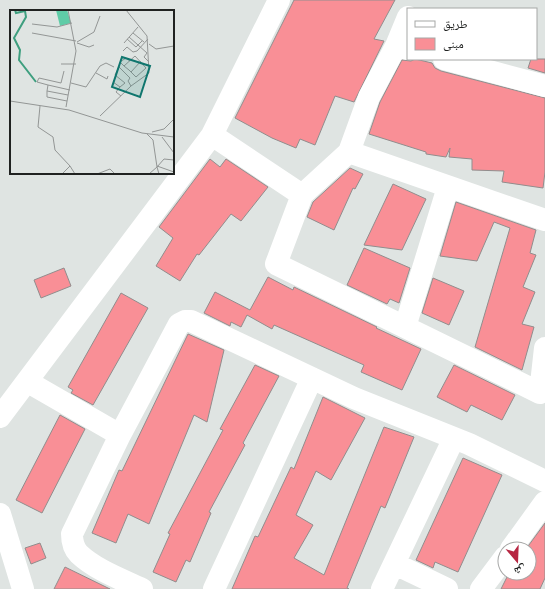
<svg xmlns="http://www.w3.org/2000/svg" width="545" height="589" font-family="Cabin,'Noto Naskh Arabic',sans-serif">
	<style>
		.building { fill: #f98f96; stroke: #918d8d }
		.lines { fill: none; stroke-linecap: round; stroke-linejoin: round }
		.minor { stroke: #fff; stroke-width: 22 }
		.inset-river { fill: none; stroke: #3e9f7f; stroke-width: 2 }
		.inset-road { fill: none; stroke: #939695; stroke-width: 1 }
		.view { fill: #0f766e; fill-opacity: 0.15; stroke: #0f766e; stroke-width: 2 }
		.inset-edge { fill: none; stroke: #202221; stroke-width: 2 }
	</style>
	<rect width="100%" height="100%" fill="#dfe4e2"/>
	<path class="building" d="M 294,0 L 395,0 L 374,39 L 384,41 L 354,102 L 335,96 L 315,145 L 300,139 L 296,148 L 272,138 L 235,118 Z
		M 415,59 L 432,63 L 435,68 L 441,71 L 545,98 L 545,172 L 543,188 L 502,182 L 504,171 L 472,170 L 472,159 L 449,157 L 450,148 L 446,157 L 426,154 L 426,152 L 369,134 L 380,102 L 402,60 L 411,61 Z
		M 531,59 L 545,59 L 545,73 L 528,68 Z
		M 210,159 L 220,167 L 226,159 L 268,187 L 241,221 L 231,214 L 199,255 L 197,254 L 180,281 L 156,266 L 173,238 L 159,227 Z
		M 350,168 L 363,174 L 355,189 L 353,188 L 334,230 L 307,217 L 313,202 Z
		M 393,184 L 426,199 L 402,250 L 364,245 Z
		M 456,202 L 536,230 L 530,253 L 536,255 L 523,287 L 535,292 L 522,324 L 534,327 L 522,370 L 475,347 L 510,228 L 494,222 L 477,261 L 440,256 Z
		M 364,248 L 410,268 L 399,303 L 390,299 L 387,304 L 347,285 Z
		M 64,268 L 71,286 L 41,298 L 34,280 Z
		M 268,277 L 293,290 L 294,287 L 377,327 L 376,328 L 421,349 L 402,390 L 361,372 L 364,365 L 274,325 L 272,329 L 247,315 L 241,327 L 231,322 L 230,326 L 204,313 L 215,292 L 250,310 Z
		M 433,278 L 464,291 L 449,325 L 422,313 Z
		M 121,293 L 148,308 L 93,405 L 71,393 L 73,390 L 68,387 Z
		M 188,334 L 224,350 L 207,422 L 194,415 L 149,524 L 128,514 L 116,543 L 92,533 L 119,470 L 122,471 Z
		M 255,365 L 279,376 L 243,443 L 245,445 L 209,512 L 211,513 L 190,562 L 186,560 L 176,582 L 153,572 L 170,534 L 168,533 L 223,430 L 220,429 Z
		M 454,365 L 515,395 L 502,420 L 471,405 L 467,412 L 437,397 Z
		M 323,397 L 365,418 L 331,480 L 316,471 L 296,515 L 313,525 L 294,558 L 324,575 L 384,427 L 414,437 L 385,508 L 381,506 L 347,588 L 349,589 L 232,589 L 255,536 L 258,537 L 291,467 L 294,469 Z
		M 60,415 L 85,429 L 42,513 L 16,500 Z
		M 463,458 L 502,475 L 458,572 L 435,562 L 433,568 L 416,560 Z
		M 545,523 L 545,578 L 540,589 L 501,589 L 509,573 L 529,573 L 529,549 L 526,549 Z
		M 40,543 L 46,558 L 31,564 L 25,548 Z
		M 65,567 L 110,589 L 54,589 Z"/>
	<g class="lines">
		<path class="minor" d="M 408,17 L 396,46 L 408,49
			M 396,46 L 369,97 L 349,152 L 545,220
			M 444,59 L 545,86
			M 212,135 L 302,195 L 276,264 L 540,393 L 545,348
			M 302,195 L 349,152
			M 405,327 L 448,187
			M 28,382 L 120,435
			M 0,417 L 212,135 L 279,0
			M 0,514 L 23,589
			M 511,549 L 545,502
			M 395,564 L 447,589
			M 142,589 C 121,579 96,570 79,554 C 74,549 72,541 72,534 L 120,435 L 179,324 L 185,321 L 191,321 L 354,398 L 469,444 L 545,481
			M 214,589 L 312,378
			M 382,589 L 454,438
			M 481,589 L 505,557"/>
	</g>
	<g transform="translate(10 10)">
		<rect width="164" height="164" fill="#dfe4e2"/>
		<path d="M 46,0 L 57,0 L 61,13 L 50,16 Z" fill="#5fcca7"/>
		<path class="inset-river" d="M 5,0 L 6,3 L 15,1 L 16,7 L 4,28 L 10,40 L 9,50 L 26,72"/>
		<path class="inset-road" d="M 22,14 L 47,17 L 62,13M 22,23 L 66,31M 123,23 L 134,32M 119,27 L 137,43 L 134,47 L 139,52M 117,29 L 126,37 L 132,31M 67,32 L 84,22 L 90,6M 67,33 L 79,37 L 84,35M 114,33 L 128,17M 139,34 L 146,39 L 164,36M 113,41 L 117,37 L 123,42 L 127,41 L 138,29M 51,54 L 66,54M 114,56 L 125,46 L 136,58 L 126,67 L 119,60 L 114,56 L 110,52 L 116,48 L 120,51M 121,62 L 131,51M 86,63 L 97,69 L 98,66M 103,72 L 110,77 L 106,82 L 111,86M 61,73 L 76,77 L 90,56 L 96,53 L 104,57M 38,75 L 27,72 L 29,68 L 51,73 L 54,61M 110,77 L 115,73 L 105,65 L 109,57 L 120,68 L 118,71 L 121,76M 37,81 L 38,75 L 60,80M 0,91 L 59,100 L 132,123 L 164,127M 57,91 L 37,87 L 37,81 L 58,85M 30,96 L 28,117 L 43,127 L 45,140 L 60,156M 56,97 L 66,41 L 58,0M 90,106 L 121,76 L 139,63 L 137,26 L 116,0M 142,122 L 154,119 L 164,109M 137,124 L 143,130 L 147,157 L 139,164M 152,127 L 164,143M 147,156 L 164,162M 52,164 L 60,156 L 65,164M 87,164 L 100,159 L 105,164M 149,164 L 147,157 L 154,149 L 164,150"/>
		<path class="view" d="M 112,47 L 140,56 L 130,87 L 102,77 Z"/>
		<rect width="164" height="164" class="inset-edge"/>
	</g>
	<rect x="407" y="8" width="130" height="52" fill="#ffffff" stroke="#a6a7a6"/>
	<rect x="415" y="21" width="20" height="6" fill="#ffffff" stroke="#a6a7a6"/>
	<text x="443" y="28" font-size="12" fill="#202221">طريق</text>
	<rect x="415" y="38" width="20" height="12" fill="#f98f96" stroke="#a6a7a6"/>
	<text x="443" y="48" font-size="12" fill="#202221">مبنى</text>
	<g transform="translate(517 561) rotate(161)"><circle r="19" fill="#ffffff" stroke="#a6a7a6"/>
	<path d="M0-3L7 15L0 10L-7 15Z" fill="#b72642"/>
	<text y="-6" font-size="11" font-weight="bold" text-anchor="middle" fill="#202221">ش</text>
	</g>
</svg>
